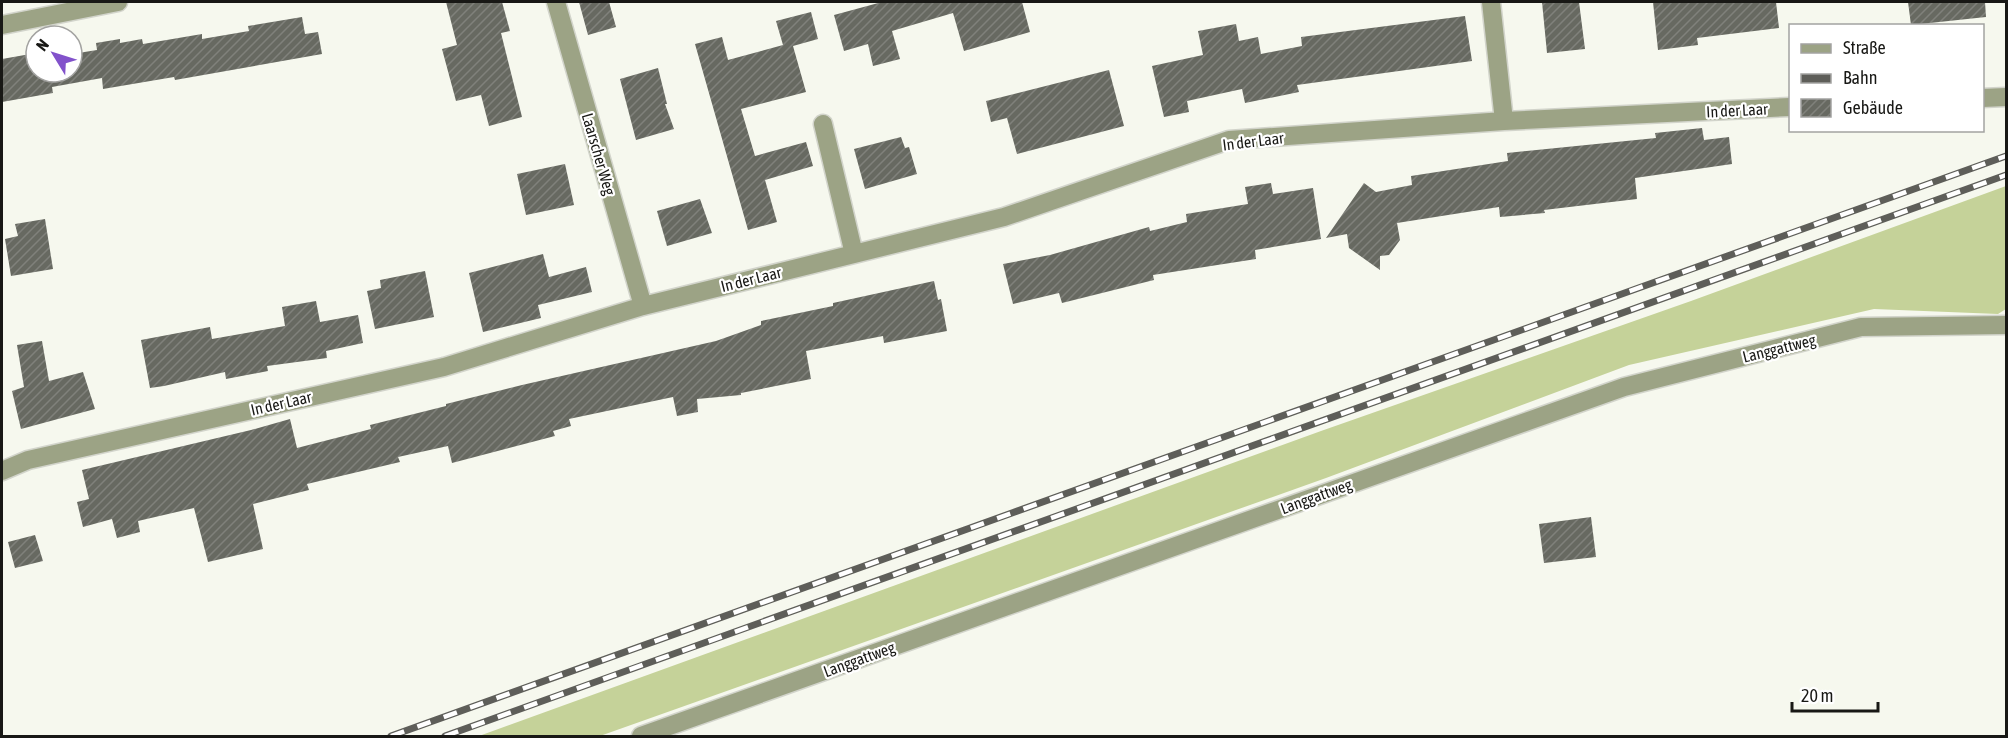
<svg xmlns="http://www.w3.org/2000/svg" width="2008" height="738" font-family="'Asap Condensed',sans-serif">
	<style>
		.grass { fill: #c5d299 }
		.building { fill: url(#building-hatch) }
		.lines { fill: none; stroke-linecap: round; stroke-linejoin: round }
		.minor-casing { stroke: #d2d4cb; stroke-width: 21 }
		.minor { stroke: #9ca385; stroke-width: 18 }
		.rail-casing { stroke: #5e5e59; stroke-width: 7 }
		.rail { stroke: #fff; stroke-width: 4.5; stroke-dasharray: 14; stroke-linecap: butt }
		.labels { text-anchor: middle; stroke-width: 4.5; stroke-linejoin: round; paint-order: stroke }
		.street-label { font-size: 16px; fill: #181815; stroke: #fff }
	</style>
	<defs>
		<pattern id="building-hatch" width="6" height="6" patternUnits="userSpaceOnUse" patternTransform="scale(1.5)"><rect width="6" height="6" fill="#676961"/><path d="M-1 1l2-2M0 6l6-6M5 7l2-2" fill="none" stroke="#80817b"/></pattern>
	</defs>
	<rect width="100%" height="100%" fill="#f6f8ee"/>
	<path class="grass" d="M 2006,186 L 2006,309 L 1998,314 L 1874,309 L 1629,365 L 1326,478 L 600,736 L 479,736 L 1321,431 L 1691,301 Z"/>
	<path class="building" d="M 446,2 L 502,2 L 510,31 L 501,33 L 522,117 L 489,126 L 481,95 L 456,101 L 442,49 L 457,45 Z
		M 579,2 L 609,2 L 616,27 L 588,35 Z
		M 882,2 L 1022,2 L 1030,32 L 964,51 L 953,13 L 892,31 L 900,59 L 873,66 L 868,44 L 844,51 L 834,15 Z
		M 1542,2 L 1579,2 L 1585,49 L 1547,53 Z
		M 1653,2 L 1776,2 L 1779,28 L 1697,38 L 1698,45 L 1658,50 Z
		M 1908,2 L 1985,2 L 1986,17 L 1911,25 Z
		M 811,12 L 818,39 L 793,46 L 806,92 L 741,109 L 755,156 L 806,142 L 813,166 L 765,180 L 777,222 L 748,230 L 695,44 L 722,37 L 728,60 L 783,45 L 776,21 Z
		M 1465,16 L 1472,61 L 1297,85 L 1299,92 L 1245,103 L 1242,89 L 1187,101 L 1189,112 L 1164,117 L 1152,66 L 1203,55 L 1198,31 L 1236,24 L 1239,41 L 1258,37 L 1261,54 L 1302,46 L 1301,37 Z
		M 302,17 L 305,34 L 318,32 L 322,54 L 175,80 L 174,77 L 103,89 L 102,78 L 52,87 L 53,93 L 2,102 L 2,59 L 36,53 L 36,72 L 72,72 L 72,54 L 97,50 L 96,43 L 120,39 L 120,43 L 142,39 L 143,44 L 202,34 L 202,39 L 249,31 L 248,26 Z
		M 658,68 L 667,104 L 665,104 L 674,129 L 636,140 L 620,79 Z
		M 1109,70 L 1124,126 L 1017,154 L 1007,118 L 991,122 L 986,101 Z
		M 1702,128 L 1704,140 L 1729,137 L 1732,164 L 1635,178 L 1637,199 L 1544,210 L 1545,213 L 1500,217 L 1499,207 L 1397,223 L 1400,240 L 1389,255 L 1380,256 L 1380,270 L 1349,248 L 1347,234 L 1326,238 L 1364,183 L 1376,192 L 1412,185 L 1411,176 L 1508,161 L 1507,153 L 1656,138 L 1655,133 Z
		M 901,137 L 905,148 L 909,147 L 917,174 L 865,189 L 854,149 Z
		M 565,164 L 574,205 L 526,215 L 517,174 Z
		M 1271,183 L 1273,194 L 1313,188 L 1321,239 L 1255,250 L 1256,259 L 1153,275 L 1154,280 L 1062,303 L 1059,293 L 1013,304 L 1003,264 L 1050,255 L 1149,227 L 1150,231 L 1187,222 L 1186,214 L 1248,204 L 1245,187 Z
		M 700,199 L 712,233 L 667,246 L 657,211 Z
		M 45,219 L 53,269 L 11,276 L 5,239 L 18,236 L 15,224 Z
		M 543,254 L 549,277 L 586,267 L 592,292 L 538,305 L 541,318 L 483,332 L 469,273 Z
		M 425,271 L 434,317 L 375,329 L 367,291 L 381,288 L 380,280 Z
		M 934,281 L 938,300 L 941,299 L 947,331 L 884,343 L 883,336 L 806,351 L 811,379 L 741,393 L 741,395 L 697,399 L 698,412 L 677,416 L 673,397 L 569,419 L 571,426 L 553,431 L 555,436 L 452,463 L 448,446 L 398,457 L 400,462 L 307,484 L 309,490 L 253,504 L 263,549 L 208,562 L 194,508 L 138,521 L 140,532 L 117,538 L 112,519 L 83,527 L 77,502 L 89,499 L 82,470 L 251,430 L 290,419 L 297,448 L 371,429 L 370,425 L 446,406 L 446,404 L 522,385 L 716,341 L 761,325 L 761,321 L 833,306 L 833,303 Z
		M 316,301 L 320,322 L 358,315 L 363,343 L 326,351 L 327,358 L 267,366 L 268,371 L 226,379 L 225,372 L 164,386 L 150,388 L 141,340 L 210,327 L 212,339 L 285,326 L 282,307 Z
		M 42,341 L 49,381 L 83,372 L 95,409 L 21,429 L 12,391 L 24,387 L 17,345 Z
		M 1591,517 L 1596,557 L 1544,563 L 1539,524 Z
		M 35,535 L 43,561 L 15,568 L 8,542 Z"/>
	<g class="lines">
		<defs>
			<path id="minor" d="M 556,2 L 643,306
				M 1491,2 L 1504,121
				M 2,25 L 118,2
				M 1982,98 L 2006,97
				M 823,124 L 854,254
				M 2,471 L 28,460 L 444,367 L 643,306 L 1004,217 L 1229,140 L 1504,121 L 1790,107
				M 641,736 L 1624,387 L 1861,327 L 2006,325"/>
		</defs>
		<use href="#minor" class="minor-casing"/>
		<use href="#minor" class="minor"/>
		<defs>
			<path id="rail" d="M 391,736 L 2006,156
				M 445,736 L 2006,175"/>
		</defs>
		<use href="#rail" class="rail-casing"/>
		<use href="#rail" class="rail"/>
	</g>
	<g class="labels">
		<g class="street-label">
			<text transform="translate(1737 110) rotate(-3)" y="6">In der Laar</text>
			<text transform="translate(1253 141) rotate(-7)" y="6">In der Laar</text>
			<text transform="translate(599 154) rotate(74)" y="6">Laarscher Weg</text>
			<text transform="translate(751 279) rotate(-14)" y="6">In der Laar</text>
			<text transform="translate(1779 348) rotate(-14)" y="6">Langgattweg</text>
			<text transform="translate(281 403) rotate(-13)" y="6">In der Laar</text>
			<text transform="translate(1316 496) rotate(-20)" y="6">Langgattweg</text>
			<text transform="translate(859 659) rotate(-20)" y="6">Langgattweg</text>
		</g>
	</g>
	<rect width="2008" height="738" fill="none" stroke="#181815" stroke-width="6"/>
	<rect x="1789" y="24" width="195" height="108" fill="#ffffff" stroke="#a3a3a1" stroke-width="1.5"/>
	<rect x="1801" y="44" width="30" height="9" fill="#9ca385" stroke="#a3a3a1" stroke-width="1.5"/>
	<text x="1843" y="54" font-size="18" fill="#181815">Straße</text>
	<rect x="1801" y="74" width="30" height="9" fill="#5e5e59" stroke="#a3a3a1" stroke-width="1.5"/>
	<text x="1843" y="84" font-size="18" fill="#181815">Bahn</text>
	<rect x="1801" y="99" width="30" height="18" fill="url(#building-hatch)" stroke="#a3a3a1" stroke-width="1.5"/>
	<text x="1843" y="114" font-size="18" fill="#181815">Gebäude</text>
	<g transform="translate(54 54) rotate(308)"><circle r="28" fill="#ffffff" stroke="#a3a3a1" stroke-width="1.5"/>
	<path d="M0-4.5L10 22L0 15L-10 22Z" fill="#8252cb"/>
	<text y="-9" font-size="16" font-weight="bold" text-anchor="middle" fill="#181815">N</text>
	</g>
	<path d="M1792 702v9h86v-9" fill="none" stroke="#181815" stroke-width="3"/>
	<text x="1801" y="702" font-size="18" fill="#181815" stroke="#ffffff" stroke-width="4.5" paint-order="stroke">20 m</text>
</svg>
